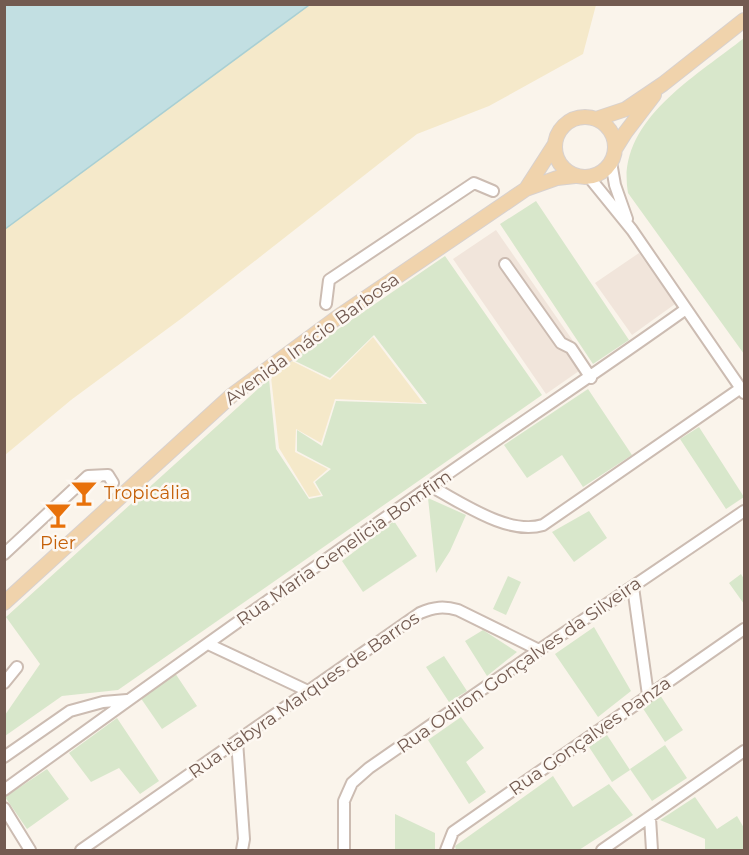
<svg xmlns="http://www.w3.org/2000/svg" width="749" height="855" font-family="Montserrat,sans-serif">
	<style>
		.residential { fill: #f1e5db }
		.green { fill: #d8e7cb }
		.sand { fill: #f5e9ca }
		.water { fill: #c2dfe2; stroke: #a9cfd3; stroke-width: 1.5 }
		.lines { fill: none; stroke-linecap: round; stroke-linejoin: round }
		.minor-casing { stroke: #ccbcb2; stroke-width: 14 }
		.major-casing { stroke: #d8d1ce; stroke-width: 16 }
		.minor { stroke: #fff; stroke-width: 10 }
		.major { stroke: #f0d3ac; stroke-width: 14 }
		.labels { text-anchor: middle; stroke-width: 5; stroke-linejoin: round; paint-order: stroke }
		.street-label { font-size: 18px; fill: #735b51; stroke: #fdf8f2 }
		.food-label { font-size: 18px; fill: #c56008; stroke: #fdf8f2; text-anchor: start }
	</style>
	<rect width="100%" height="100%" fill="#faf4eb"/>
	<path class="residential" d="M 496,230 L 589,364 L 546,394 L 453,259 Z
		M 639,253 L 675,304 L 632,335 L 595,283 Z"/>
	<path class="green" d="M 744,38 L 744,354 L 628,193 C 615,121 697,76 744,38 Z
		M 536,201 L 629,340 L 593,364 L 500,224 Z
		M 445,256 L 542,395 L 118,690 L 62,696 L 5,736 L 5,715 L 40,664 L 6,617 L 269,379 L 276,449 L 309,499 L 323,496 L 315,482 L 331,469 L 297,451 L 297,430 L 322,446 L 336,401 L 427,404 L 374,335 L 330,378 L 293,360 Z
		M 588,389 L 632,455 L 583,487 L 562,455 L 527,478 L 504,445 Z
		M 699,427 L 744,497 L 726,509 L 680,439 Z
		M 428,498 L 466,515 L 450,551 L 436,573 Z
		M 589,511 L 607,538 L 574,562 L 552,532 Z
		M 394,521 L 417,556 L 363,592 L 342,561 Z
		M 741,574 L 744,579 L 744,604 L 729,583 Z
		M 508,576 L 521,582 L 506,615 L 493,609 Z
		M 594,627 L 631,691 L 598,717 L 555,654 Z
		M 483,630 L 517,652 L 487,676 L 465,641 Z
		M 444,656 L 467,691 L 449,702 L 426,667 Z
		M 175,673 L 197,706 L 162,729 L 140,697 Z
		M 660,695 L 683,730 L 665,742 L 642,707 Z
		M 461,717 L 484,748 L 466,762 L 486,792 L 469,804 L 428,740 Z
		M 117,718 L 159,781 L 140,794 L 119,768 L 91,782 L 69,753 Z
		M 607,735 L 630,770 L 612,782 L 589,747 Z
		M 665,745 L 687,778 L 652,801 L 630,769 Z
		M 47,769 L 69,799 L 27,829 L 5,797 Z
		M 553,776 L 573,807 L 609,784 L 633,815 L 579,850 L 456,850 L 455,846 Z
		M 695,797 L 717,829 L 737,816 L 744,828 L 744,850 L 705,850 L 705,839 L 660,820 Z
		M 395,814 L 435,833 L 435,850 L 395,850 Z"/>
	<path class="sand" d="M 309,5 L 596,5 L 583,54 L 489,106 L 417,134 L 182,318 L 71,400 L 5,455 L 4,229 Z
		M 373,337 L 423,403 L 335,399 L 321,443 L 296,429 L 295,452 L 328,469 L 313,482 L 321,495 L 309,497 L 279,448 L 271,377 L 292,361 L 330,380 Z"/>
	<path class="water" d="M 5,4 L 309,4 L 309,5 L 5,229 Z"/>
	<g class="lines">
		<defs>
			<path id="minor" d="M 611,162 L 615,185 L 627,219
				M 589,177 L 632,230 L 744,393
				M 505,264 L 561,343 L 571,348 L 591,378
				M 326,304 L 329,280 L 474,183 L 493,191
				M 430,486 C 461,502 508,536 543,525 L 741,388
				M 4,554 L 88,476 L 108,475 L 113,483
				M 633,587 L 648,695
				M 208,644 L 308,691
				M 4,683 L 17,667
				M 237,741 L 244,839 L 242,850
				M 4,757 L 70,711 L 103,702 L 127,700
				M 4,790 C 145,688 286,587 429,487 C 514,427 601,370 686,309
				M 4,808 L 30,850
				M 650,818 L 652,850
				M 81,850 L 420,613 C 434,607 444,606 458,610 L 539,650
				M 344,850 L 344,801 L 352,783 L 369,768 L 539,650 L 744,511
				M 446,850 L 453,832 L 744,629
				M 602,850 L 744,751"/>
			<path id="major" d="M555 147a30 30 0 1 1 60 0a30 30 0 1 1-60 0Z
				M 596,119 L 626,109 L 663,84 L 744,20
				M 615,149 L 625,133 L 654,95
				M 526,189 L 555,144
				M 4,603 L 231,396 L 342,314 L 526,189 L 557,178 L 575,176"/>
		</defs>
		<use href="#minor" class="minor-casing"/>
		<use href="#major" class="major-casing"/>
		<use href="#minor" class="minor"/>
		<use href="#major" class="major"/>
	</g>
	<defs>
		<symbol id="bar-bare" viewBox="-9 -9 18 18"><path d="M-6-5H6L.8 .8V4.5H3.5V6h-7V4.5H-.8V.8Z" fill="#e8710a" stroke="#fdf8f2" stroke-width="2.5" paint-order="stroke"/></symbol>
	</defs>
	<g fill-rule="evenodd">
		<use href="#bar-bare" x="65" y="474" width="38" height="38"/>
		<use href="#bar-bare" x="39" y="496" width="38" height="38"/>
	</g>
	<g class="labels">
		<g class="street-label">
			<text transform="translate(312 339) rotate(-36)" y="6">Avenida Inácio Barbosa</text>
			<text transform="translate(344 548) rotate(-35)" y="6">Rua Maria Genelicia Bomfim</text>
			<text transform="translate(519 665) rotate(-35)" y="6">Rua Odilon Gonçalves da Silveira</text>
			<text transform="translate(304 695) rotate(-35)" y="6">Rua Itabyra Marques de Barros</text>
			<text transform="translate(590 736) rotate(-35)" y="6">Rua Gonçalves Panza</text>
		</g>
		<g class="food-label">
			<text x="104" y="499">Tropicália</text>
			<text x="58" y="549" text-anchor="middle">Pier</text>
		</g>
	</g>
	<rect width="749" height="855" fill="none" stroke="#735b51" stroke-width="12"/>
</svg>
